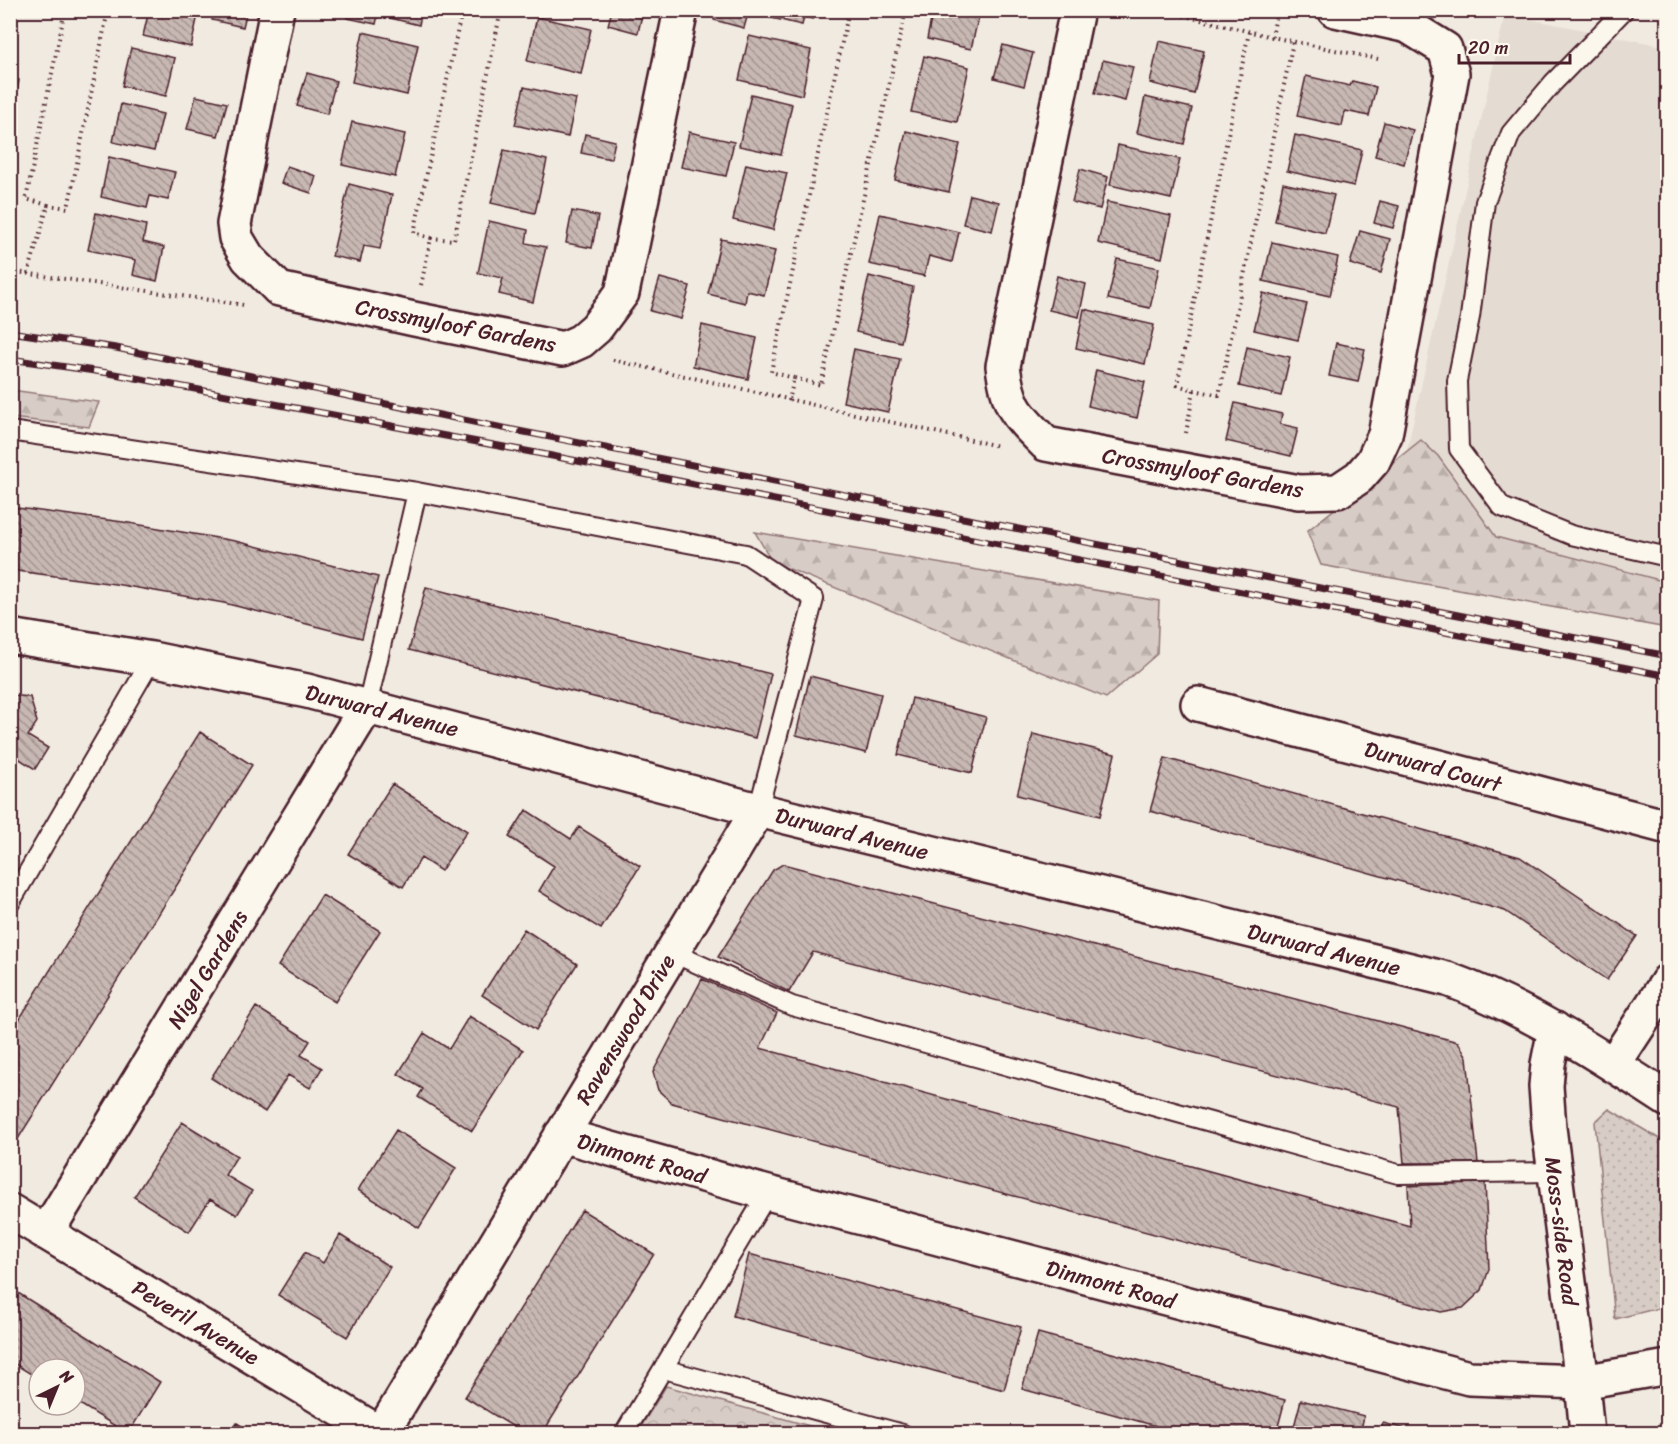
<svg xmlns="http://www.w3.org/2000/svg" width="1678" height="1444" font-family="Sriracha,sans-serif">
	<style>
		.built { fill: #e4dbd2 }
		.grass { fill: url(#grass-dots); stroke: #917678; stroke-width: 1.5 }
		.forest { fill: url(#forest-firs); stroke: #917678; stroke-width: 1.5 }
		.park { fill: url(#park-crowns); stroke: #917678; stroke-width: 1.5 }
		.building { fill: url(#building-back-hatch); stroke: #4a1f2b; stroke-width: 1.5 }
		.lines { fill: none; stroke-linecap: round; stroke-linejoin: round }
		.lane-casing { stroke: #4a1f2b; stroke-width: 22 }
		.street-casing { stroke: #4a1f2b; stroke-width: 38 }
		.secondary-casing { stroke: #4a1f2b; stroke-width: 38 }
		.path { stroke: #4a1f2b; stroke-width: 4; stroke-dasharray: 1.5 4.5; stroke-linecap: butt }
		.lane { stroke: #fbf7ec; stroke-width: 18 }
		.street { stroke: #fbf7ec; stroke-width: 33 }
		.secondary { stroke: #fbf7ec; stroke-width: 33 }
		.rail-casing { stroke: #4a1f2b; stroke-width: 7 }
		.rail { stroke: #fbf7ec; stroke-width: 4.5; stroke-dasharray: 14; stroke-linecap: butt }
		.labels { text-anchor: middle; stroke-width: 4.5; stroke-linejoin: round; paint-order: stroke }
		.street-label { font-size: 22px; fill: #4a1f2b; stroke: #fbf7ec }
	</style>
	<defs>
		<pattern id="grass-dots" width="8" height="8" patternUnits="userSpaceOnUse" patternTransform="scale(1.5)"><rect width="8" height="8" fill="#d8ccc6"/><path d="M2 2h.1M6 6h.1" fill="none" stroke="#bbafaa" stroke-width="1.8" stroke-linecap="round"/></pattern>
		<pattern id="forest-firs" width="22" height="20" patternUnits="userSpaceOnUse" patternTransform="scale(1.5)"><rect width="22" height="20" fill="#d8ccc6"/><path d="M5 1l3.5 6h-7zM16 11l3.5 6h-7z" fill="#bbafaa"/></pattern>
		<pattern id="park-crowns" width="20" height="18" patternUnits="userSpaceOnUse" patternTransform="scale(1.5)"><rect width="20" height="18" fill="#d8ccc6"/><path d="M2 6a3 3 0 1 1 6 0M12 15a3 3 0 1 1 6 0" fill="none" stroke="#bbafaa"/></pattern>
		<pattern id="building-back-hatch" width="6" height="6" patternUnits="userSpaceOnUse" patternTransform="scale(1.5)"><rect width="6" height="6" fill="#c8b8b3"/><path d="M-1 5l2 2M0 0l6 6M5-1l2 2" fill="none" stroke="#a49592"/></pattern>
	</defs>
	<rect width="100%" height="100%" fill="#f0eae0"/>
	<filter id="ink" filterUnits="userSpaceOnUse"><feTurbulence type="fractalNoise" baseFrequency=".0167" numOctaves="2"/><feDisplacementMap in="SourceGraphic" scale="12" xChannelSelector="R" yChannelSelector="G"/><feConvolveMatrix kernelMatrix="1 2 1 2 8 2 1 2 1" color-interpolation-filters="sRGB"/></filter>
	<g filter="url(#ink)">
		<path class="built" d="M 1505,14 L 1667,47 L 1667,606 L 1384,552 Z"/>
		<path class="grass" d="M 1609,1109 L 1668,1144 L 1667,1306 L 1615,1319 L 1595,1122 Z"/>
		<path class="forest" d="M 11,390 L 99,402 L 89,427 L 11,418 Z
			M 1421,440 L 1438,456 L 1496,537 L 1667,582 L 1667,628 L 1321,565 L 1307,531 Z
			M 755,532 L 1159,601 L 1157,654 L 1106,698 L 772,562 Z"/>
		<path class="park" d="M 666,1386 L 835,1433 L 637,1433 Z"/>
		<path class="building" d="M 149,10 L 199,10 L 191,47 L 143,36 Z
			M 215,10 L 247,10 L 243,27 L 212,20 Z
			M 349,10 L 422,10 L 419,25 L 378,15 L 376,24 L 347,18 Z
			M 612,10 L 643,10 L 638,33 L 608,25 Z
			M 716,10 L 749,10 L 744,28 L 714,20 Z
			M 764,10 L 815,10 L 813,19 L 804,17 L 802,25 L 763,16 Z
			M 933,10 L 980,10 L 971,49 L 927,39 Z
			M 537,17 L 591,29 L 581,74 L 527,61 Z
			M 10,20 L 17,21 L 10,56 Z
			M 363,32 L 418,45 L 407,95 L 352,82 Z
			M 749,36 L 811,50 L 802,95 L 739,80 Z
			M 1159,41 L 1204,51 L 1194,94 L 1150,83 Z
			M 1003,45 L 1033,53 L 1024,86 L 994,78 Z
			M 131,48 L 175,58 L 166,96 L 122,86 Z
			M 924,56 L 969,67 L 957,122 L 911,112 Z
			M 1103,60 L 1133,67 L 1125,101 L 1095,93 Z
			M 307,73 L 336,81 L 327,114 L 297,106 Z
			M 1306,76 L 1350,86 L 1352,81 L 1376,87 L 1369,116 L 1345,111 L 1342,126 L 1297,116 Z
			M 10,78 L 19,80 L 13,114 L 10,113 Z
			M 524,87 L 576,99 L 568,137 L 515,125 Z
			M 751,94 L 792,104 L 781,155 L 739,146 Z
			M 196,96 L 227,103 L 218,136 L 187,129 Z
			M 1145,97 L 1192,108 L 1184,144 L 1137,133 Z
			M 121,104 L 163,114 L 154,151 L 113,142 Z
			M 352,122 L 405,134 L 395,177 L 342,165 Z
			M 1384,122 L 1413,130 L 1404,164 L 1375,156 Z
			M 906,131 L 960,144 L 949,192 L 895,180 Z
			M 689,132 L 734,142 L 726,176 L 681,167 Z
			M 585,134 L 615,141 L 611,159 L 581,153 Z
			M 1295,135 L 1362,150 L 1354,186 L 1287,171 Z
			M 1118,145 L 1180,159 L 1171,199 L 1110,185 Z
			M 504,150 L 547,160 L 535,213 L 491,203 Z
			M 109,157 L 175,172 L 168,200 L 150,196 L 147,208 L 101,197 Z
			M 746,164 L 787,173 L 773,230 L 733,220 Z
			M 287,166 L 316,176 L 311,193 L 281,183 Z
			M 1080,169 L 1108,177 L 1100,209 L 1072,202 Z
			M 1283,183 L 1334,195 L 1325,233 L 1275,221 Z
			M 349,184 L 392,195 L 380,249 L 364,246 L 360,262 L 332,256 Z
			M 970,195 L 999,202 L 992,231 L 963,224 Z
			M 1380,201 L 1399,206 L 1393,228 L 1374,223 Z
			M 1107,202 L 1171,216 L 1162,258 L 1098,243 Z
			M 572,211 L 598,216 L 592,248 L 566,243 Z
			M 96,213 L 146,225 L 143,242 L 164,247 L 157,281 L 133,275 L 136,260 L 88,250 Z
			M 880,214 L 959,232 L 952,262 L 929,256 L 924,276 L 869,264 Z
			M 489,221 L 528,230 L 526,243 L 546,247 L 533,302 L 499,294 L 503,278 L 478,273 Z
			M 1360,231 L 1390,239 L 1381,273 L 1350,264 Z
			M 721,239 L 775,251 L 764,295 L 747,291 L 745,303 L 708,294 Z
			M 1272,242 L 1338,257 L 1330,296 L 1263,281 Z
			M 1117,259 L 1159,268 L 1150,308 L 1108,299 Z
			M 869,276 L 913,287 L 901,342 L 856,332 Z
			M 1057,276 L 1086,284 L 1079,317 L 1049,310 Z
			M 660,278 L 690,286 L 681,319 L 650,311 Z
			M 1263,293 L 1307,304 L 1298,340 L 1254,330 Z
			M 1084,309 L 1154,325 L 1145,364 L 1076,348 Z
			M 702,325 L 757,338 L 748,379 L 693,366 Z
			M 1336,343 L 1365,349 L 1358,382 L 1329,376 Z
			M 1247,347 L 1290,357 L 1281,396 L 1239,386 Z
			M 854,349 L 900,359 L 888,412 L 843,402 Z
			M 1096,370 L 1145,382 L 1137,418 L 1088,406 Z
			M 1235,403 L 1282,414 L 1280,424 L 1298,428 L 1291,456 L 1226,441 Z
			M 10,507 L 123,522 L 235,541 L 378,577 L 362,638 L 224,603 L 115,584 L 10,570 Z
			M 426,587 L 771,674 L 755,738 L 409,650 Z
			M 810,676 L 881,694 L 866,753 L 796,735 Z
			M 10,695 L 30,697 L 37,722 L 28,736 L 48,748 L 35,769 L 15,756 L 10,764 Z
			M 912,698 L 986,717 L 972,773 L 898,755 Z
			M 200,732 L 252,765 L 18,1139 L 10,1134 L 10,1034 Z
			M 1033,734 L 1115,754 L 1100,816 L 1017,795 Z
			M 1165,758 L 1520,857 L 1637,936 L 1607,980 L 1505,911 L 1150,811 Z
			M 392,784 L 467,831 L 441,871 L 421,858 L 403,887 L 348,854 Z
			M 526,810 L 571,839 L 579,827 L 640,866 L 601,929 L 539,891 L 554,866 L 509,837 Z
			M 783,864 L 1458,1042 L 1467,1057 L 1478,1163 L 1404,1163 L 1399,1107 L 813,952 L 789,992 L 718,957 L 773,870 Z
			M 322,895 L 380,931 L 335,1002 L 278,966 Z
			M 524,929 L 577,964 L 536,1030 L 482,995 Z
			M 702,979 L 777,1013 L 760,1048 L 1410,1226 L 1408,1186 L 1485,1182 L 1489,1269 L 1482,1290 L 1463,1308 L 1441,1312 L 672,1103 L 658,1090 L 653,1072 Z
			M 256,1007 L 310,1041 L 301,1055 L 322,1068 L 310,1088 L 288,1075 L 265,1112 L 211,1078 Z
			M 469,1016 L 523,1050 L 472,1131 L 418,1097 L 423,1089 L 398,1074 L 424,1033 L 449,1049 Z
			M 182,1122 L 237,1156 L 225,1175 L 252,1191 L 237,1215 L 210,1199 L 189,1232 L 134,1197 Z
			M 396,1130 L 456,1168 L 419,1228 L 358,1190 Z
			M 582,1210 L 654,1254 L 542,1434 L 525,1434 L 465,1397 Z
			M 340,1235 L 390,1267 L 347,1337 L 278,1295 L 305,1252 L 323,1263 Z
			M 749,1254 L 1021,1327 L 1004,1390 L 733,1316 Z
			M 10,1288 L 160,1382 L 128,1434 L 75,1401 L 75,1369 L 39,1369 L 39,1379 L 10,1361 Z
			M 1038,1333 L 1285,1400 L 1276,1434 L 1185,1434 L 1022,1389 Z
			M 1301,1400 L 1364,1416 L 1360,1434 L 1292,1434 Z
			M 237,1423 L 254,1434 L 230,1434 Z
			M 1383,1423 L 1425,1434 L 1380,1434 Z"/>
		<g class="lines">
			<defs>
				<path id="lane" d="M 1624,10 L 1553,83 L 1511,133 L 1500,162 L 1485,202 L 1470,317 L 1457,381 L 1459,449 L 1502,507 L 1571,535 L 1668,557
					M 10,431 L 417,492 L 746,554 L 814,599 L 758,810
					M 367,706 L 417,492
					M 10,903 L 152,659
					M 671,952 L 792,1006 L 1398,1174 L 1554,1172
					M 664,1369 L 903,1434
					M 624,1434 L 768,1193"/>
				<path id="street" d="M 277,10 L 234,224 L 236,238 L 248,258 L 279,289 L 414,319 L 563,349 L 581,341 L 596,328 L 622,293 L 681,10
					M 1077,10 L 1003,366 C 1008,408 1017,415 1046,444 L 1299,492 L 1338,491 L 1359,477 L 1373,461 L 1385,435 L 1452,74 L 1445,49 L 1408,26 L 1335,10
					M 10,636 L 152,659 L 307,691 L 758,810 L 1447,979 C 1527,1008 1597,1054 1668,1100
					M 1198,704 L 1668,827
					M 1613,1065 L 1668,981
					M 561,1135 L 768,1193 L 1469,1378 L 1582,1382 L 1549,1128 L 1546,1086 L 1548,1064 L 1555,1029
					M 10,1211 L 381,1434
					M 46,1233 L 367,706
					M 381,1434 L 758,810"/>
				<path id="secondary" d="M 1587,1434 L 1582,1382 L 1668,1367"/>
			</defs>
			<use href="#lane" class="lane-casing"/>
			<use href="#street" class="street-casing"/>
			<use href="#secondary" class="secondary-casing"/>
			<path class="path" d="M 1160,10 L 1272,37 L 1378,59
				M 1272,37 L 1277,10
				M 48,205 L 68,208 L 108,10
				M 431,238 L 454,240 L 501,10
				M 10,271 L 244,305
				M 28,274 L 48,205 L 26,199 L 65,10
				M 421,285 L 431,238 L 414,233 L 462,10
				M 613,360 L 998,446
				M 794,378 L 771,372 L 849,10
				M 1194,390 L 1219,395 L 1293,42
				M 789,401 L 794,378 L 821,385 L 906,10
				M 1186,433 L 1194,390 L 1177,385 L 1249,32"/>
			<use href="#lane" class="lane"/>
			<use href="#street" class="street"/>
			<use href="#secondary" class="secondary"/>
			<defs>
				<path id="rail" d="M 10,332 L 116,348 L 488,425 L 1668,656
					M 10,359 L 109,373 L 542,454 L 1668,676"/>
			</defs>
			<use href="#rail" class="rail-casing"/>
			<use href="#rail" class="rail"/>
		</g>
	</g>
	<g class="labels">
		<g class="street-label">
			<text transform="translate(456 325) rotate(11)" y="8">Crossmyloof Gardens</text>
			<text transform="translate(1203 472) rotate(10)" y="8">Crossmyloof Gardens</text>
			<text transform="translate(382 710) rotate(14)" y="8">Durward Avenue</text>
			<text transform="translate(1433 766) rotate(15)" y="8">Durward Court</text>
			<text transform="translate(852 833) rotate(14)" y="8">Durward Avenue</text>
			<text transform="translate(1324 949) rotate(14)" y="8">Durward Avenue</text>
			<text transform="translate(207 969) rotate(-59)" y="8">Nigel Gardens</text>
			<text transform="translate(625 1029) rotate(-59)" y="8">Ravenswood Drive</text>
			<text transform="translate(642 1158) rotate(16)" y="8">Dinmont Road</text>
			<text transform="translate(1562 1231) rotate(83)" y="8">Moss-side Road</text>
			<text transform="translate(1111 1284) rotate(15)" y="8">Dinmont Road</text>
			<text transform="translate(196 1322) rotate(31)" y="8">Peveril Avenue</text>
		</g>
	</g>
	<rect width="1678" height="1444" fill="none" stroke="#fbf7ec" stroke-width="36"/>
	<rect x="18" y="18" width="1642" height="1408" fill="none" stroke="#4a1f2b" stroke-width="2" filter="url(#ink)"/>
	<g transform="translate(57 1387) rotate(43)"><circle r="28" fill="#fbf7ec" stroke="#b4a19f" stroke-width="1.5"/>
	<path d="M0-4.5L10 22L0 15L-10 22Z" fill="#4a1f2b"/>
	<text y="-9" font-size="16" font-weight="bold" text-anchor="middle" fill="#4a1f2b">N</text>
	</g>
	<path d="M1459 54v9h111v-9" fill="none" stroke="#4a1f2b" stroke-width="3"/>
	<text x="1468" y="54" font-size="18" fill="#4a1f2b" stroke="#fbf7ec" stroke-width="4.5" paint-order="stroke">20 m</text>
</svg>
